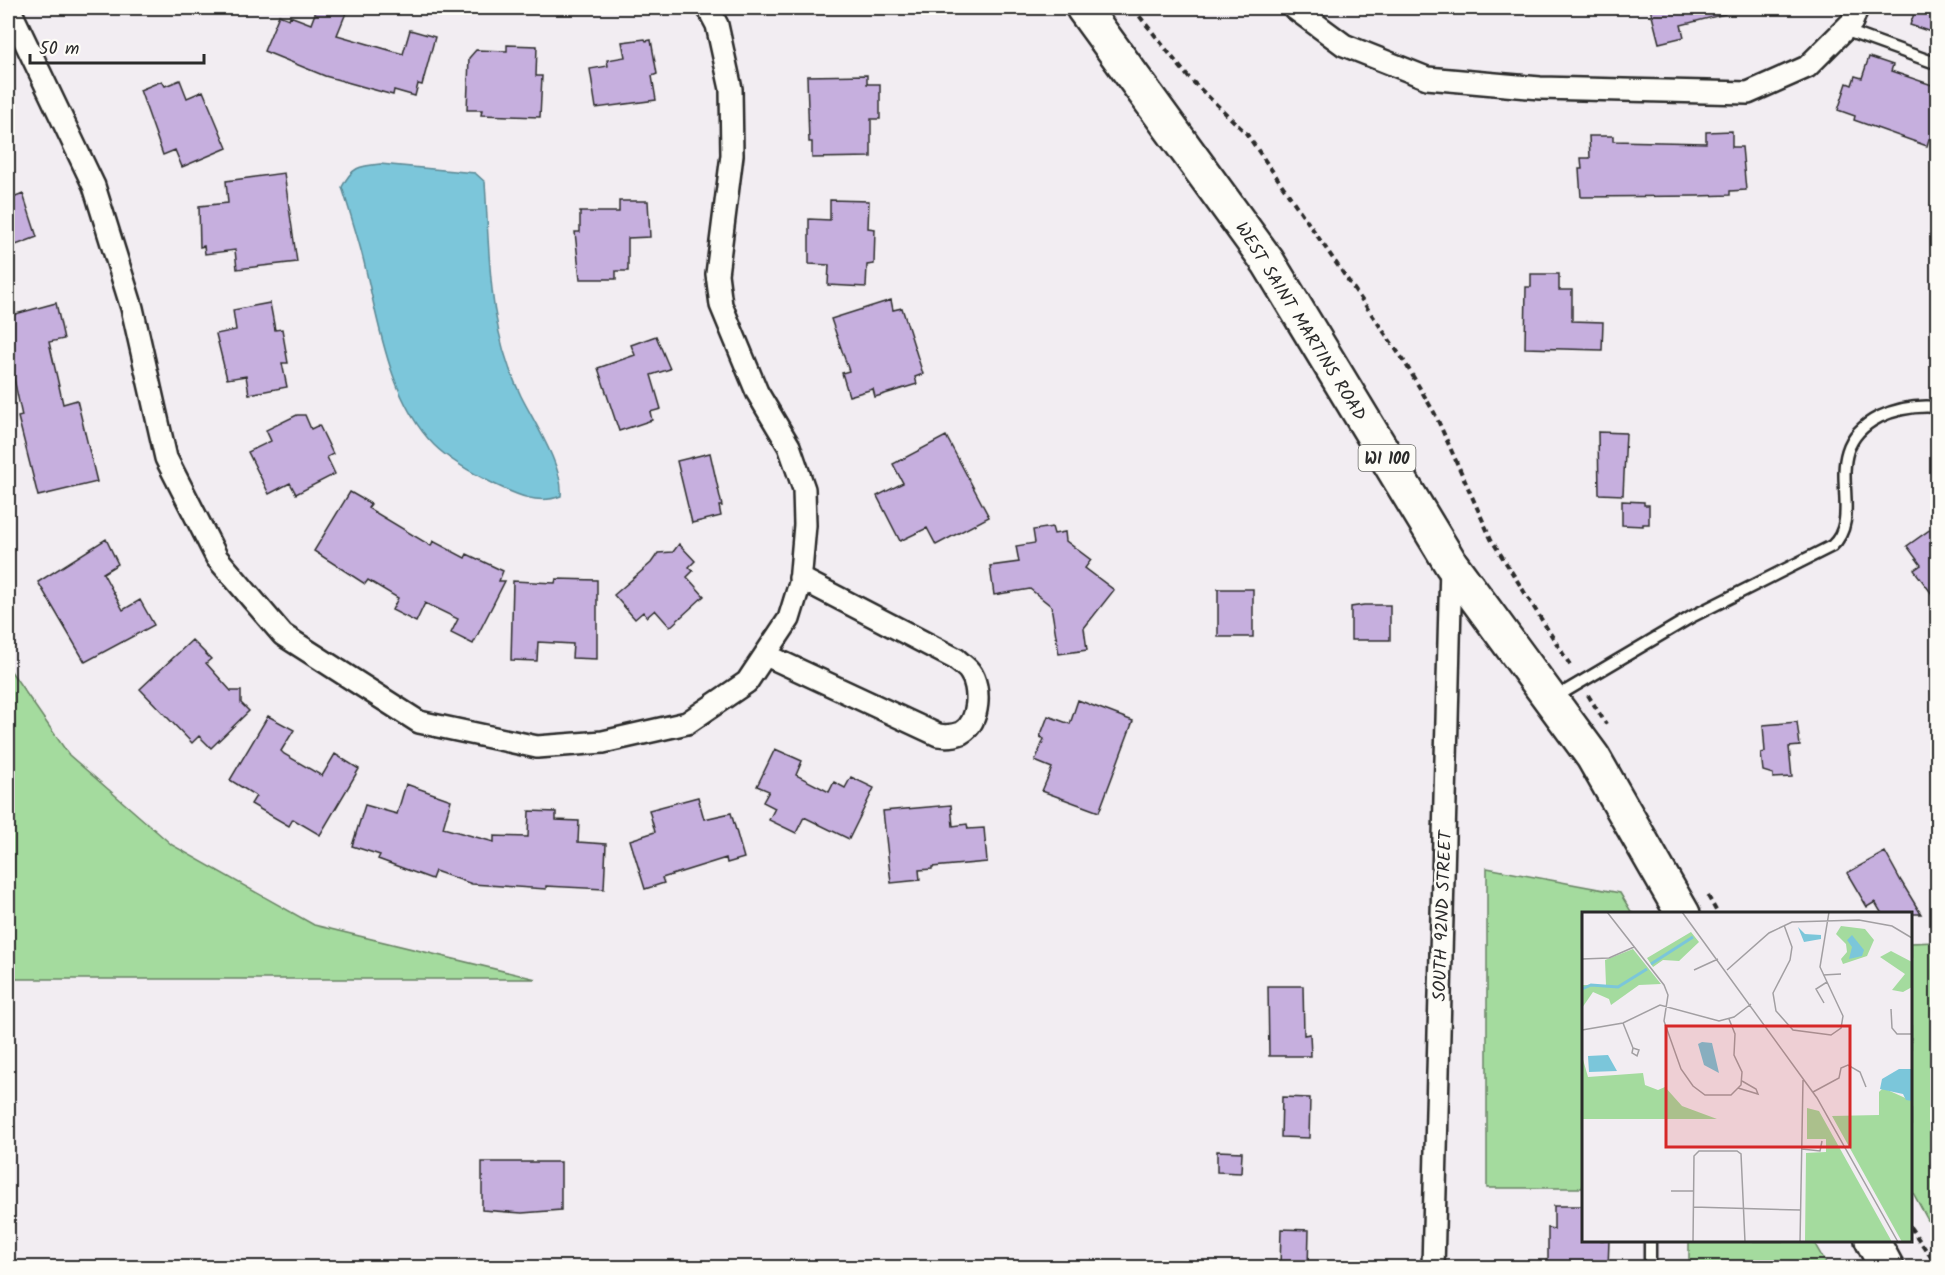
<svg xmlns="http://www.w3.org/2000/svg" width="1945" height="1275" font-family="Kalam,sans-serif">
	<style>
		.green { fill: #a4db9e; stroke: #688364; stroke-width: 1.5 }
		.water { fill: #7bc6da; stroke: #5b8894; stroke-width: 1.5 }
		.building { fill: #c6afde; stroke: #2b2b2b; stroke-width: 1.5 }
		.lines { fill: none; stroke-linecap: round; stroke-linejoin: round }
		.service-casing { stroke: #2b2b2b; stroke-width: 15 }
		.minor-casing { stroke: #2b2b2b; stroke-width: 26 }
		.primary-casing { stroke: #2b2b2b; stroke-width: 38 }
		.path { stroke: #2b2b2b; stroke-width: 4; stroke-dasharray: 6 4.5; stroke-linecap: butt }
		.service { stroke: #fdfcf7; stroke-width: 10 }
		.minor { stroke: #fdfcf7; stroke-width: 21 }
		.primary { stroke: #fdfcf7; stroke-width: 33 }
		.labels { text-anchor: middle; stroke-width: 5; stroke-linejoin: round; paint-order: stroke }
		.shield { fill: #fdfcf7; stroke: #6a6a68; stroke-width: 1.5 }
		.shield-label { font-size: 16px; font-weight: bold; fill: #2b2b2b }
		.street-label { font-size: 18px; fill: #2b2b2b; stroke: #fdfcf7 }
		.inset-river { fill: none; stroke: #7bc6da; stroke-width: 3 }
		.inset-road { fill: none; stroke: #a29fa2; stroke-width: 1.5 }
		.view { fill: #d62828; fill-opacity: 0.15; stroke: #d62828; stroke-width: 3 }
		.inset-edge { fill: none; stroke: #2b2b2b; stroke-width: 3 }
	</style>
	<rect width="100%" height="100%" fill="#f2edf2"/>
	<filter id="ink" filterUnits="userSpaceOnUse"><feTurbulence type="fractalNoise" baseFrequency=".0167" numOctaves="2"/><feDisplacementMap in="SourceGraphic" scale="12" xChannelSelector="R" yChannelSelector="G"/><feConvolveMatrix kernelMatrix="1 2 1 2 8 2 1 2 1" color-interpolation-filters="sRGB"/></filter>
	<g filter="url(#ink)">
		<path class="green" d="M 8,667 L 69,755 L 172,845 L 314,925 L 536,979 L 8,979 Z
			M 1487,868 L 1620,893 L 1632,913 L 1584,914 L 1583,1188 L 1487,1188 Z
			M 1937,942 L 1938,942 L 1937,1237 L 1911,1189 L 1911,943 Z
			M 1689,1241 L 1813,1241 L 1828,1267 L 1689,1267 Z"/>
		<path class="water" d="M 380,164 L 475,173 L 485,182 C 490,258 487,326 521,396 C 534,422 564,468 561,496 C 538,505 517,495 496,485 C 476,475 450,461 434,445 C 387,397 378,316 362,254 C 356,231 349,209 342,187 C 352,167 359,166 380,164 Z"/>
		<path class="building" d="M 317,8 L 348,8 L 337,35 L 403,54 L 410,30 L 435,37 L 422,85 L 418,84 L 415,96 L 394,90 L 393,95 L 325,76 L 264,51 L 279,15 L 289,19 L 290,16 L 311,24 Z
			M 1650,8 L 1724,8 L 1725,14 L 1681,25 L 1684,37 L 1659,43 Z
			M 1916,8 L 1938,8 L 1938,23 L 1934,33 L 1910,25 Z
			M 645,39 L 646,41 L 651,40 L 657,74 L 652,76 L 656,100 L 596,108 L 590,69 L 608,66 L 607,60 L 625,57 L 622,42 Z
			M 507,45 L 537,46 L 536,76 L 542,76 L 540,117 L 481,115 L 482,110 L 467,110 L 469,58 L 476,50 L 507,51 Z
			M 1869,57 L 1893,65 L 1891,71 L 1938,87 L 1938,142 L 1929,139 L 1927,146 L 1854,120 L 1855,116 L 1838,110 L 1847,83 L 1852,85 L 1855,76 L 1862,78 Z
			M 867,75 L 867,84 L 880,84 L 880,119 L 871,119 L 871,157 L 812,158 L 812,142 L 809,142 L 807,76 Z
			M 180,80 L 187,98 L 203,91 L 227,148 L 182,167 L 175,150 L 163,155 L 140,90 L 162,81 L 165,86 Z
			M 1732,131 L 1732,147 L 1742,147 L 1746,190 L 1730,191 L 1730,195 L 1697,196 L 1581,197 L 1579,169 L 1582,169 L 1581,158 L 1590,158 L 1589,136 L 1613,136 L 1613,141 L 1706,143 L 1706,132 Z
			M 284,173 L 297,262 L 237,269 L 235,250 L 205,254 L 204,246 L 200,247 L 199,206 L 228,203 L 226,181 Z
			M 23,194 L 37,237 L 8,248 L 8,200 Z
			M 830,200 L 869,201 L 868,228 L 875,229 L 874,264 L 867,265 L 866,287 L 828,285 L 829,265 L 809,264 L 809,219 L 830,220 Z
			M 619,201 L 648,201 L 650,237 L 628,238 L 628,271 L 616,271 L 616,279 L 580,279 L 575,232 L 580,232 L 580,212 L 619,212 Z
			M 1531,274 L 1559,274 L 1559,290 L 1572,290 L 1572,321 L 1603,322 L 1602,350 L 1525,348 L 1526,287 L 1531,287 Z
			M 891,300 L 893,310 L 902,308 L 923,374 L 915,377 L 917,384 L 875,397 L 873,389 L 849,396 L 842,373 L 849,371 L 831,319 Z
			M 56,303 L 64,339 L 49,342 L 63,404 L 77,400 L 97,482 L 38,496 L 18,417 L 22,416 L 8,351 L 8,316 Z
			M 270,303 L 275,330 L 282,329 L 288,363 L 282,363 L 287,387 L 249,394 L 246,376 L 227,379 L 216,334 L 236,330 L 233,310 Z
			M 656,336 L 670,369 L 651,375 L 661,409 L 650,412 L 652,420 L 619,431 L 598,368 L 635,355 L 631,345 Z
			M 297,415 L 305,415 L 311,429 L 319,425 L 333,454 L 327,457 L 335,474 L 296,494 L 290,483 L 269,494 L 248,452 L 271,441 L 266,430 Z
			M 1598,432 L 1626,433 L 1623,495 L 1599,494 Z
			M 946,436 L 989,517 L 936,545 L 927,528 L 900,541 L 877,496 L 903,483 L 893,464 Z
			M 710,453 L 722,506 L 719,506 L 721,516 L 692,523 L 677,461 Z
			M 350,492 L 371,504 L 368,508 L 431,546 L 433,541 L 465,558 L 467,554 L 503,571 L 499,581 L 505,581 L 473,644 L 451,633 L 458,619 L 425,603 L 416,622 L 392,610 L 398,598 L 368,580 L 365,584 L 314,551 Z
			M 1622,501 L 1644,502 L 1644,505 L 1649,505 L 1649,524 L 1643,524 L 1643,526 L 1622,525 Z
			M 1938,524 L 1938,602 L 1914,570 L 1921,565 L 1907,546 Z
			M 1052,527 L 1054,534 L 1065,532 L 1066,541 L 1091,560 L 1085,568 L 1114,590 L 1084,628 L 1087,650 L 1059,654 L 1051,606 L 1030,589 L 994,595 L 990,566 L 1019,562 L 1016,546 L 1035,543 L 1033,530 Z
			M 106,539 L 118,564 L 103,573 L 123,610 L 140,600 L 154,625 L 85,662 L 38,582 Z
			M 679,544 L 695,561 L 689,567 L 693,571 L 687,577 L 704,596 L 670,627 L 655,610 L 647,617 L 643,612 L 635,619 L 614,595 L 651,563 L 658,553 L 673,552 Z
			M 556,579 L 597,580 L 597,659 L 572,658 L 573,644 L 538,642 L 537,661 L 511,660 L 513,581 L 555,583 Z
			M 1218,589 L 1253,589 L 1253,637 L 1218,637 Z
			M 1364,605 L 1390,605 L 1390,640 L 1351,640 L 1351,607 Z
			M 192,640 L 211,659 L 206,663 L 231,691 L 241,691 L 241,703 L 249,711 L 211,748 L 199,736 L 192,743 L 140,689 Z
			M 1078,700 L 1133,721 L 1099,812 L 1042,791 L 1052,768 L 1035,761 L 1044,739 L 1040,737 L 1048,716 L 1070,724 Z
			M 268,716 L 294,730 L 281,751 L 284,754 L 322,776 L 335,754 L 359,769 L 320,835 L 293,819 L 289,826 L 251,804 L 256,796 L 230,780 Z
			M 1797,722 L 1800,746 L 1789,747 L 1792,777 L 1773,778 L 1773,774 L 1763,771 L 1761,753 L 1765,752 L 1763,725 Z
			M 775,749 L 802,761 L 796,775 L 829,792 L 834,782 L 845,788 L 851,777 L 874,788 L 849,839 L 804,817 L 796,833 L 769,820 L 775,808 L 763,802 L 769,791 L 757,786 Z
			M 406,784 L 451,800 L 443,828 L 494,842 L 494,836 L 528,837 L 529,811 L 556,812 L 556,820 L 579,821 L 578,842 L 606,844 L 604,889 L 546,886 L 546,889 L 472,884 L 435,871 L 432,879 L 378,859 L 380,855 L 352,846 L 365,805 L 397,814 Z
			M 698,797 L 704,819 L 731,813 L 744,858 L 727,863 L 726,858 L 662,878 L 664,883 L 645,889 L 630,840 L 655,832 L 649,810 Z
			M 951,805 L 953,826 L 967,824 L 968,829 L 984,828 L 987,862 L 932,867 L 932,869 L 919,870 L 920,880 L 891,883 L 883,811 Z
			M 1885,852 L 1901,881 L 1921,914 L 1882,914 L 1875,902 L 1867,907 L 1847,873 Z
			M 1268,986 L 1303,986 L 1304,1035 L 1310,1034 L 1311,1056 L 1269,1056 Z
			M 1282,1097 L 1310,1098 L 1309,1138 L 1281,1137 Z
			M 1217,1151 L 1242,1152 L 1241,1173 L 1217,1172 Z
			M 482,1162 L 561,1162 L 561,1210 L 522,1213 L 482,1210 Z
			M 1554,1206 L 1584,1206 L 1584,1240 L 1609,1240 L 1608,1268 L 1548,1268 L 1548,1228 L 1554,1229 Z
			M 1281,1229 L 1309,1230 L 1308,1268 L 1280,1268 Z"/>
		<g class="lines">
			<defs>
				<path id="service" d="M 1844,30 L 1938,64
					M 1554,698 L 1691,617 L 1832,546 C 1868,513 1814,450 1879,417 C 1898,408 1917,405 1938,407
					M 1650,1240 L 1650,1268"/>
				<path id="minor" d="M 9,8 L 94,186 L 132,308 L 166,458 L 217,558 L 283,635 L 419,722 L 537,747 L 603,742 L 687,723 L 747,682 L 789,619 L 800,583 L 805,525 L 804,489 L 789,446 L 757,392 L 721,305 L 717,274 L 732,155 L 731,89 L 717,25 L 708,8
					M 1294,8 L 1344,45 L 1427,78 L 1540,88 L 1748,93 L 1807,67 L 1852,22 L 1857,8
					M 766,655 L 938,735 C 945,736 954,736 961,733 C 980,723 981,687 970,672 C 967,667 960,663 956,659 L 800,578
					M 1433,1268 L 1451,564"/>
				<path id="primary" d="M 1083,8 L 1268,262 L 1451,564 L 1593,757 L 1683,914
					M 1872,1240 L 1887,1268"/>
			</defs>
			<use href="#service" class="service-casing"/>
			<use href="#minor" class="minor-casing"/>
			<use href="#primary" class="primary-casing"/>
			<path class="path" d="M 1133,8 L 1189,78 L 1246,133 L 1404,361 L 1435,414 L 1491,539 L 1572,668
				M 1588,695 L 1606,724
				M 1708,896 L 1718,914
				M 1910,1227 L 1938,1267"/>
			<use href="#service" class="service"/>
			<use href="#minor" class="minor"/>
			<use href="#primary" class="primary"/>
		</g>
	</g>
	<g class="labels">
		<rect class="shield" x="1358.5" y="445" width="57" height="26" rx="4.5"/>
		<g class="shield-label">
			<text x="1387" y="464">WI 100</text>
		</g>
		<g class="street-label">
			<text transform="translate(1301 321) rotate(58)" y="6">WEST SAINT MARTINS ROAD</text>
			<text transform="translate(1442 916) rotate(-88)" y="6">SOUTH 92ND STREET</text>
		</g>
	</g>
	<g transform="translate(1582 912)">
		<rect width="330" height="330" fill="#f2edf2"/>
		<path d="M 259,14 L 283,17 L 292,28 L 285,44 L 261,52 L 259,47 L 265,40 L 264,32 L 254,22 ZM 109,20 L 117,30 L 97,49 L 81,48 L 71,55 L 65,46 ZM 51,37 L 79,72 L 57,73 L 29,93 L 27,87 L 11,80 L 0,96 L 0,73 L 24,73 L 23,48 ZM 309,39 L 330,50 L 330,75 L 321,80 L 310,78 L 323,62 L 298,45 ZM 0,144 L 6,165 L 61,161 L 63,173 L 76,178 L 83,175 L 100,194 L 135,207 L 0,207 ZM 301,176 L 330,189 L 330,330 L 320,330 L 250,204 L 297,203 L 297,180 ZM 225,196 L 237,199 L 310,330 L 223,330 L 224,241 L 244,240 L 244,227 L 225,227 Z" fill="#a4db9e"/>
		<path d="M 216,15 L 223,22 L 239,23 L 239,27 L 222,30 ZM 270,23 L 282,38 L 280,44 L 267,47 L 270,35 L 265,28 ZM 120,130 L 130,131 L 137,161 L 122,153 L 116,132 ZM 26,143 L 35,159 L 7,160 L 6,144 ZM 317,157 L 330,157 L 330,189 L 324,188 L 321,182 L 298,177 L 300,167 Z" fill="#7bc6da"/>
		<path class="inset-river" d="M 69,52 L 111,25M 0,77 L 9,73 L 36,75 L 65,57"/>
		<path class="inset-road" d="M 25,0 L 82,73 L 86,83 L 82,109 L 99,157 L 111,174 L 123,183 L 149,183 L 159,173 L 160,160 L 152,143 L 153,122 L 147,107M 100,0 L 235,186 L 316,330M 202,13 L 210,35 L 208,48 L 191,81 L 194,99 L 211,118 L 249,123 L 259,116 L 261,104 L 238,55 L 247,0M 0,47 L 27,46 L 52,35M 112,58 L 136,47M 145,58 L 187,21 L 210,10 L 277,8 L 310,14 L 330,26M 241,63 L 259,62M 242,91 L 234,77 L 245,70M 309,97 L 310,116 L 315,122 L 330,122M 41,111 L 51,136 L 50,141 L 55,144 L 57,138 L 51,136M 0,118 L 41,111 L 78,93 L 137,109 L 152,105 L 169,92M 156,176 L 176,182 L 174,177 L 160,169M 231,180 L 257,166 L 259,156 L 266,153 L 278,160 L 284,175M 220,237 L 238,239 L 240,229M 89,279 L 111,279M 111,295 L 218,298M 111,330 L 112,244 L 117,239 L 155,239 L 159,242 L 163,330M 218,330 L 221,168"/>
		<path class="view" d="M 84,114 L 268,114 L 268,235 L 84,235 Z"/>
		<rect width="330" height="330" class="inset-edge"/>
	</g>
	<rect width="1945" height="1275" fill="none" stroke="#fdfcf7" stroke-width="30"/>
	<rect x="15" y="15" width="1915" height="1245" fill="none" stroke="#2b2b2b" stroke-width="2" filter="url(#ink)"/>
	<path d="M30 54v9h174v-9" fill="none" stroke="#2b2b2b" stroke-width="3"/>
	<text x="39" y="54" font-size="18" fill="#2b2b2b" stroke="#fdfcf7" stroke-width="4.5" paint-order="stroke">50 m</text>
</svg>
